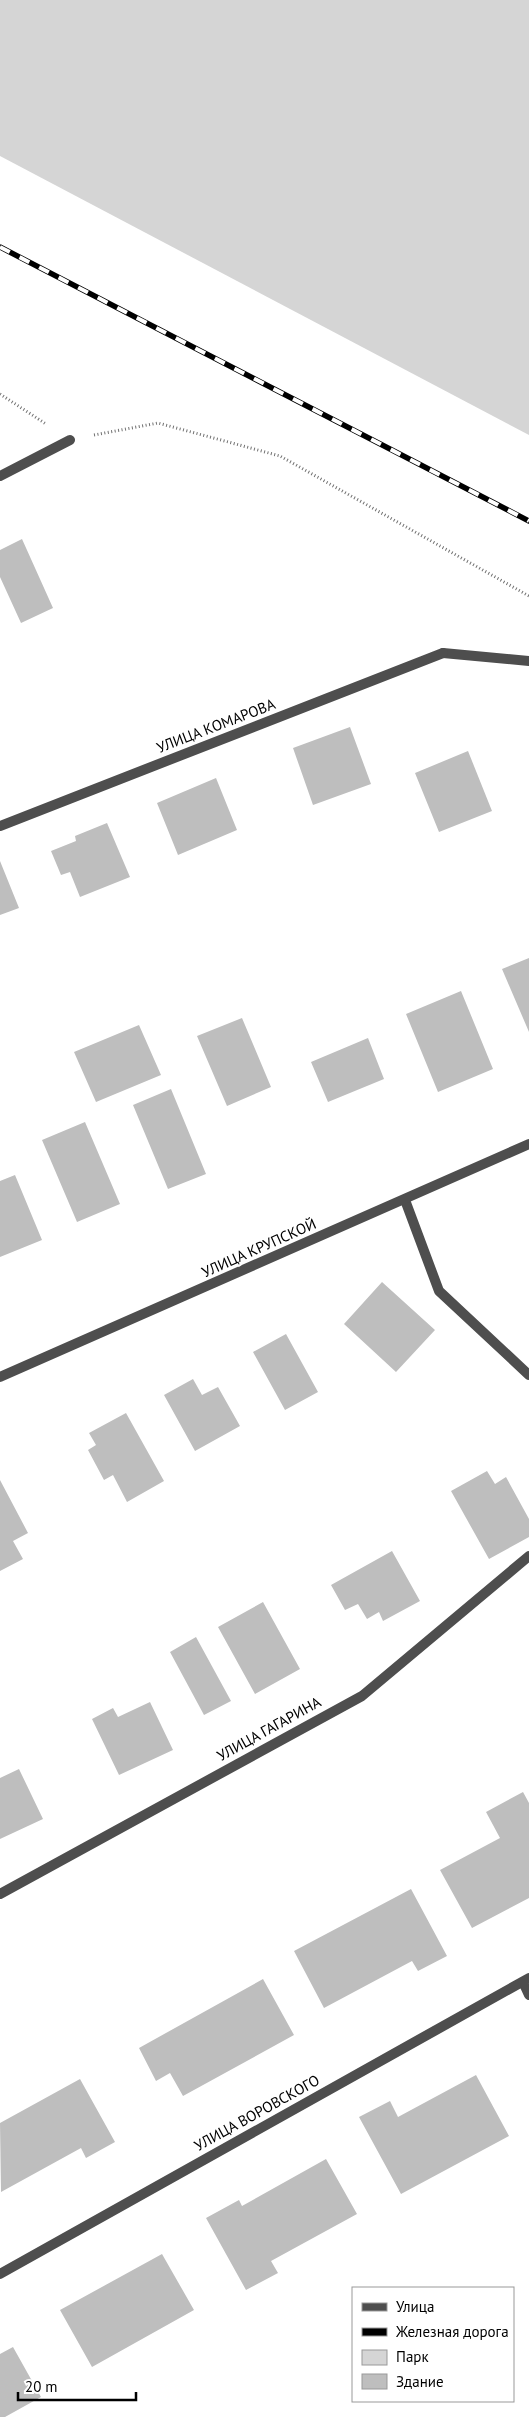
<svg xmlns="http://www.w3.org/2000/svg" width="529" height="2417" font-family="'PT Sans',sans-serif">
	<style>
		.green { fill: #d5d5d5 }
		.building { fill: #bebebe }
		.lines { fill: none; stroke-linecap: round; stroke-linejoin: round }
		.path { stroke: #707070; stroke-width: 3; stroke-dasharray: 1 2.5; stroke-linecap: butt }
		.lane { stroke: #4e4e4e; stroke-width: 10 }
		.street { stroke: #4e4e4e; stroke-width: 10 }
		.rail-casing { stroke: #000; stroke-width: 5.5 }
		.rail { stroke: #fff; stroke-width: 4; stroke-dasharray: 11; stroke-linecap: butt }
		.labels { text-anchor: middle; stroke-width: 4; stroke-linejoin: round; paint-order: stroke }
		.street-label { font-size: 15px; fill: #000; stroke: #fff }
	</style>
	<rect width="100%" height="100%" fill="#fff"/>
	<path class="green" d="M 0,0 L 529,0 L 529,435 L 0,156 Z"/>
	<path class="building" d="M 22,539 L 53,608 L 21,623 L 0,577 L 0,550 Z
		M 350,727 L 371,784 L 313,805 L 293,748 Z
		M 468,751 L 492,811 L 439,832 L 415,773 Z
		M 216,778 L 237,830 L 178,855 L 157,803 Z
		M 107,823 L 130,877 L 80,897 L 70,872 L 61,875 L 51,851 L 76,841 L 75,836 Z
		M 0,861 L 19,908 L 0,915 Z
		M 529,958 L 529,1032 L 502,969 Z
		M 461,991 L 493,1069 L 438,1092 L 406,1014 Z
		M 242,1018 L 271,1087 L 227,1106 L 197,1036 Z
		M 139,1025 L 161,1075 L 96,1102 L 74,1052 Z
		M 368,1038 L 384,1079 L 328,1102 L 311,1062 Z
		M 171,1089 L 206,1174 L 168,1189 L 133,1105 Z
		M 85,1122 L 120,1204 L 77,1222 L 42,1140 Z
		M 15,1175 L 42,1240 L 0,1257 L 0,1181 Z
		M 382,1282 L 435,1330 L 396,1372 L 344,1324 Z
		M 286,1334 L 318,1392 L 285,1410 L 253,1352 Z
		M 193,1379 L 202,1395 L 218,1387 L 240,1426 L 195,1451 L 164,1395 Z
		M 126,1413 L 164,1481 L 127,1502 L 113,1475 L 104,1480 L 88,1450 L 96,1445 L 89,1433 Z
		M 487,1471 L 495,1484 L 506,1477 L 529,1519 L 529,1537 L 489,1559 L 451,1491 Z
		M 0,1480 L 28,1533 L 13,1541 L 23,1559 L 0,1571 Z
		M 392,1551 L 420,1601 L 383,1621 L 379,1612 L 367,1619 L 358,1604 L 345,1610 L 331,1585 Z
		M 263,1602 L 300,1669 L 255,1694 L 218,1627 Z
		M 196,1637 L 231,1701 L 204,1715 L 170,1652 Z
		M 150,1702 L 173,1750 L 119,1775 L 92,1719 L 113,1708 L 118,1717 Z
		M 19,1769 L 43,1819 L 0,1839 L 0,1778 Z
		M 523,1792 L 529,1803 L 529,1898 L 472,1928 L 440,1870 L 500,1838 L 486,1812 Z
		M 411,1889 L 447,1956 L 418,1971 L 412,1961 L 324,2008 L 294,1951 Z
		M 263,1979 L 294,2035 L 183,2096 L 170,2073 L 156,2081 L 139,2048 Z
		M 476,2075 L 509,2136 L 401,2194 L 359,2117 L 390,2101 L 398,2117 Z
		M 80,2079 L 115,2142 L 86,2158 L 81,2148 L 1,2192 L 0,2123 Z
		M 326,2159 L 357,2214 L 271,2261 L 278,2273 L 246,2290 L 206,2218 L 239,2200 L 242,2206 Z
		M 162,2254 L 194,2310 L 92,2367 L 60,2310 Z
		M 13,2347 L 41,2397 L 5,2417 L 0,2417 L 0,2354 Z"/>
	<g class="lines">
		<path class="path" d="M 0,394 L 46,424
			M 94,435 L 158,423 L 280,456 L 529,596"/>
		<path class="lane" d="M 443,653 L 529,661
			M 405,1200 L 439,1291 L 529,1375"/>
		<path class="street" d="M 0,476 L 70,440
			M 0,826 L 443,653
			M 0,1377 L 529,1144
			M 0,1894 L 362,1696 L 529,1556
			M 523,1982 L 529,1995
			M 0,2274 L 529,1978"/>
		<defs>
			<path id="rail" d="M 0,247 L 529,521"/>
		</defs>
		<use href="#rail" class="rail-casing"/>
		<use href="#rail" class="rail"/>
	</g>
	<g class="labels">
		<g class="street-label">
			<text transform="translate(216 726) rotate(-21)" y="5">УЛИЦА КОМАРОВА</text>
			<text transform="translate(259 1248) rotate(-24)" y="5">УЛИЦА КРУПСКОЙ</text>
			<text transform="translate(269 1729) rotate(-29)" y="5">УЛИЦА ГАГАРИНА</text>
			<text transform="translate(257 2113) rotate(-29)" y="5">УЛИЦА ВОРОВСКОГО</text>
		</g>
	</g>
	<rect x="352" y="2287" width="162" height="115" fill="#ffffff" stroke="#999999"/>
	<rect x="362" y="2303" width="25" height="8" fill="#4e4e4e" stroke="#999999"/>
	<text x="396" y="2312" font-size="15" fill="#000000">Улица</text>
	<rect x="362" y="2328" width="25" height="8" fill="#000000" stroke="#999999"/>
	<text x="396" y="2337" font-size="15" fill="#000000">Железная дорога</text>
	<rect x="362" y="2350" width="25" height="15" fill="#d5d5d5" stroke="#999999"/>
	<text x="396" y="2362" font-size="15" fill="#000000">Парк</text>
	<rect x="362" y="2374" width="25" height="15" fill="#bebebe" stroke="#999999"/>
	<text x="396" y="2387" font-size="15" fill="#000000">Здание</text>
	<path d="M18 2392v8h118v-8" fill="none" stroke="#000000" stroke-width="2.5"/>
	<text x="25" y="2392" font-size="15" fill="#000000" stroke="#ffffff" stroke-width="4" paint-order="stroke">20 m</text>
</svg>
